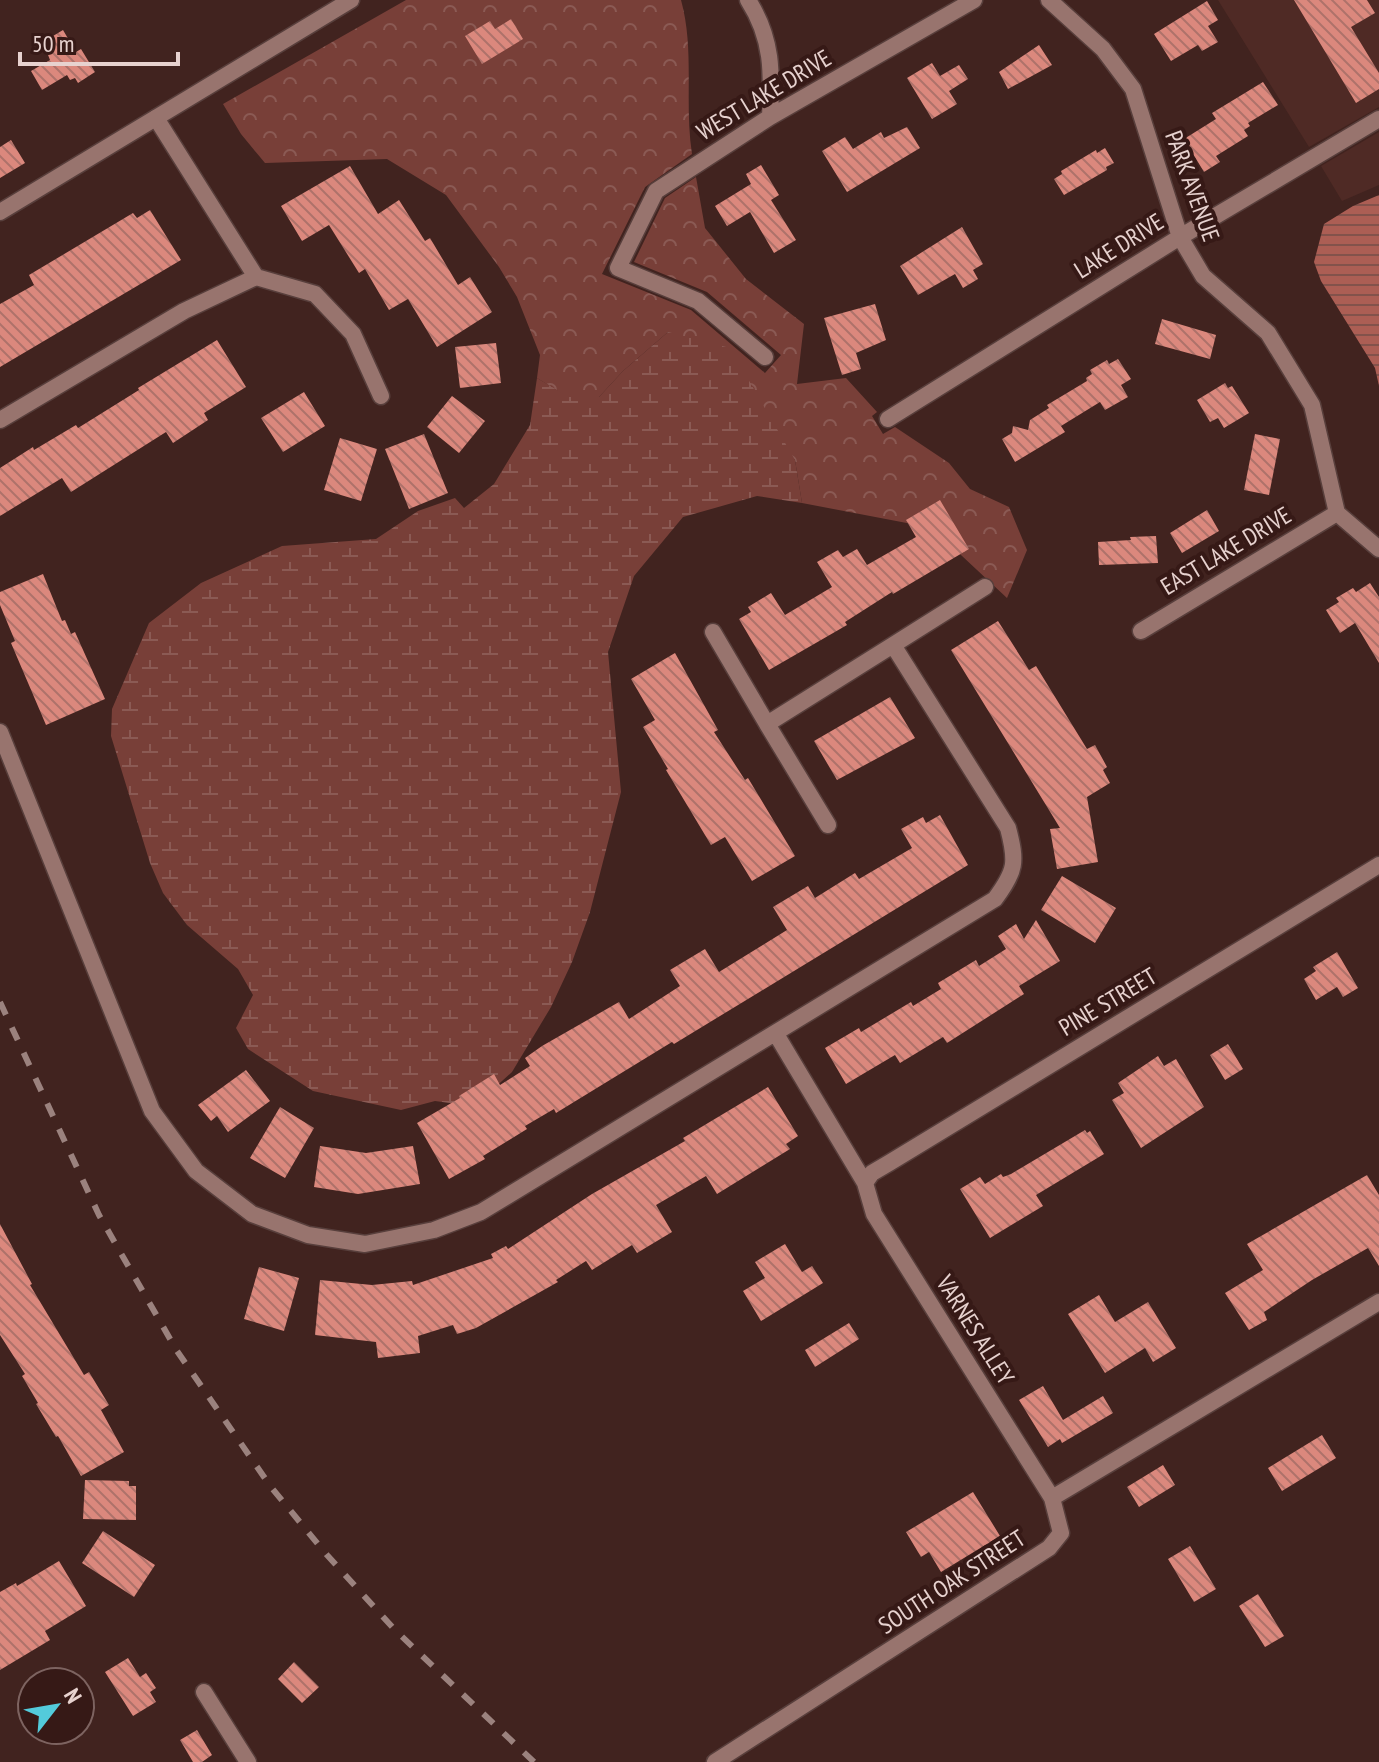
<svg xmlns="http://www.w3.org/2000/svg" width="1379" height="1762" font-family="'PT Sans Narrow',sans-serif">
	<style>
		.built { fill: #4f2a25 }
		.forest { fill: url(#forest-crowns) }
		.wetland { fill: url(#wetland-marsh) }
		.water { fill: url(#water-rules) }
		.building { fill: url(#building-back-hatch) }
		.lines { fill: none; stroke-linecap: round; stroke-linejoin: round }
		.minor-casing { stroke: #583f3c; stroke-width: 19 }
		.tertiary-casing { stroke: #583f3c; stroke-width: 19 }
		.minor { stroke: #98746e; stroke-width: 16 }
		.tertiary { stroke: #98746e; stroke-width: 16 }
		.rail { stroke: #9b827e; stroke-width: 6; stroke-dasharray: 14 14; stroke-linecap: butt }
		.labels { text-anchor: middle; stroke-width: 8; stroke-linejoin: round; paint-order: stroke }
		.street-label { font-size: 24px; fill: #e7d2cf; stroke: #361916 }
	</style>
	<defs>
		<pattern id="forest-crowns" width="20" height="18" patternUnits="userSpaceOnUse" patternTransform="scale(2)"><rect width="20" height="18" fill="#783f38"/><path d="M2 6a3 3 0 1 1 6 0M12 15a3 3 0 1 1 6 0" fill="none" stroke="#8b5a54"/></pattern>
		<pattern id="wetland-marsh" width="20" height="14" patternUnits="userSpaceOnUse" patternTransform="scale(2)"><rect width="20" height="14" fill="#783f38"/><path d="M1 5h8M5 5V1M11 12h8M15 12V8" fill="none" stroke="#8b5a54"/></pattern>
		<pattern id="water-rules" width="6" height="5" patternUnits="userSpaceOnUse" patternTransform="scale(2)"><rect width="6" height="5" fill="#ac5e54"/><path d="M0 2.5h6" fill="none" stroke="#83524b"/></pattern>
		<pattern id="building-back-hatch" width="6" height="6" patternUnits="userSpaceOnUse" patternTransform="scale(2)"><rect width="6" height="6" fill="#db887d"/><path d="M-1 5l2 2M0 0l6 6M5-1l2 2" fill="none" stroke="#ae726a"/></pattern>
	</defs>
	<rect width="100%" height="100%" fill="#41231f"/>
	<path class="built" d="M 1218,0 L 1379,0 L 1379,107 L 1309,147 Z
		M 1379,132 L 1379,185 L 1342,201 L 1321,166 Z"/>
	<path class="forest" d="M 406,0 L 681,0 C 695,50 684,103 692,154 L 645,187 L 602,274 L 691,310 L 765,373 L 781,355 L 707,292 L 634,262 L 665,198 L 696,177 L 705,228 L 746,279 L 804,324 L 797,384 L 846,378 L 877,412 L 872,416 L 883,434 L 895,427 L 949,463 L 970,489 L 1009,507 L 1027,550 L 1007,598 L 946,541 L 912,524 L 802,503 L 795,460 L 668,332 L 623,371 L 599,397 L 569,398 L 537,378 L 540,355 L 517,297 L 499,267 L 446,195 L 387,159 L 265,163 L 241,134 L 223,104 Z"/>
	<path class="wetland" d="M 668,332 L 730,348 L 795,460 L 802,503 L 757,496 L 683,517 L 634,576 L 608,652 L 621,792 L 590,912 L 572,962 L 551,1007 L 512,1072 L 480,1101 L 457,1104 L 435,1101 L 401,1110 L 313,1091 L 248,1049 L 236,1028 L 253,995 L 238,969 L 187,925 L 163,893 L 150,863 L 111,736 L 112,709 L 149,623 L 201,583 L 282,546 L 376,539 L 418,511 L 455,498 L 464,508 L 494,484 L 530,425 L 537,378 L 569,397 L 599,397 L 623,371 Z"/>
	<path class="water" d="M 1379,195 L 1379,386 L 1375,368 L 1321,281 L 1314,262 L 1324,224 L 1353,206 Z"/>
	<path class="building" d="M 1294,0 L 1367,0 L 1375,13 L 1351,27 L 1379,73 L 1379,89 L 1356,103 Z
		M 1207,1 L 1218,20 L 1208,26 L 1218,42 L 1202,51 L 1198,45 L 1171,61 L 1154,34 Z
		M 511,19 L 523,39 L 482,64 L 465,36 L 490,21 L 495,29 Z
		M 63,30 L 76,52 L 81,49 L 95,72 L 78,83 L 75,78 L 70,80 L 67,75 L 42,90 L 31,71 L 50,60 L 43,42 Z
		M 1039,45 L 1052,65 L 1008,89 L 999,72 Z
		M 932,63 L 940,76 L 959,65 L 968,79 L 949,91 L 957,104 L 932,119 L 907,78 Z
		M 1263,82 L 1278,105 L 1248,123 L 1250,126 L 1244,130 L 1248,136 L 1216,156 L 1220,162 L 1204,172 L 1184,139 L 1216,119 L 1212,113 Z
		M 907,127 L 920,148 L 847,192 L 822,151 L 845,137 L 853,149 L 881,132 L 884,138 Z
		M 11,140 L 25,163 L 0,178 L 0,147 Z
		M 1105,148 L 1114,163 L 1106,167 L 1107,170 L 1064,195 L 1054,179 L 1062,174 L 1061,171 L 1096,150 L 1097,153 Z
		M 761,165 L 779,195 L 771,200 L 796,240 L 774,253 L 750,212 L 727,226 L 715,206 L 751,184 L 746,174 Z
		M 350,166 L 378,214 L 399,200 L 425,241 L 430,238 L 458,285 L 470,277 L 492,312 L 437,347 L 408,299 L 389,310 L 365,269 L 359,273 L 329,225 L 302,241 L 281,206 Z
		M 150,210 L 181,260 L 0,367 L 0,304 L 34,285 L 29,275 L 133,213 L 137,218 Z
		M 962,227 L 983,264 L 973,270 L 978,279 L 963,288 L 955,274 L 918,295 L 900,266 Z
		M 875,304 L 886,340 L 856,353 L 861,369 L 842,375 L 824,318 Z
		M 1162,319 L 1216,335 L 1210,359 L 1155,344 Z
		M 217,340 L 246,387 L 204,413 L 208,420 L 173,443 L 166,432 L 71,492 L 62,478 L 0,516 L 0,468 L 33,447 L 34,450 L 76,425 L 78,428 L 139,390 L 138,388 Z
		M 496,343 L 501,383 L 460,388 L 455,347 Z
		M 1118,359 L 1131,379 L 1121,385 L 1128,397 L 1105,410 L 1100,402 L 1061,426 L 1065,432 L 1015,462 L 1002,439 L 1012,433 L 1013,426 L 1028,430 L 1030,420 L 1049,408 L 1047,405 L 1087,381 L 1086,378 L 1092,374 L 1090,370 L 1107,360 L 1109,364 Z
		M 1225,383 L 1228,388 L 1232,386 L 1249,413 L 1224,428 L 1218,418 L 1210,422 L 1197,400 Z
		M 304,392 L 325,426 L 283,452 L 261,418 Z
		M 452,396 L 485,421 L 459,453 L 427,427 Z
		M 424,434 L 448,493 L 409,509 L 385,449 Z
		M 1255,434 L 1280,439 L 1269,495 L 1244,490 Z
		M 340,438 L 377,449 L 361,501 L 324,490 Z
		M 940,500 L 969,549 L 893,594 L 892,592 L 845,622 L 847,625 L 769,670 L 739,619 L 751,612 L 748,607 L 771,593 L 785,615 L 832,587 L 817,562 L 838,550 L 843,557 L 857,549 L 867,565 L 916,537 L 906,520 Z
		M 1207,510 L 1219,531 L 1182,553 L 1170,533 Z
		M 1156,536 L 1158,563 L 1099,565 L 1098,542 L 1131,540 L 1130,537 Z
		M 43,574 L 62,621 L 65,620 L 71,634 L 75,632 L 105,699 L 46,725 L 11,643 L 15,641 L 0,605 L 0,592 Z
		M 1370,583 L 1379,597 L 1379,663 L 1355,623 L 1340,633 L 1326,610 L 1339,602 L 1336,598 L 1353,588 L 1356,592 Z
		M 998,621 L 1029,670 L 1036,666 L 1087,749 L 1095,745 L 1107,767 L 1103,770 L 1110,783 L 1087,797 L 1098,862 L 1057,869 L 1050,829 L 1060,828 L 951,650 Z
		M 675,653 L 718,730 L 714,732 L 745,780 L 748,778 L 795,856 L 752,881 L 725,837 L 711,845 L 666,770 L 668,769 L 643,727 L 655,720 L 631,679 Z
		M 890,697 L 915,738 L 837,780 L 814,741 Z
		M 940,815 L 968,865 L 674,1044 L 672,1042 L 556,1113 L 554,1109 L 525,1126 L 527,1129 L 483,1156 L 485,1159 L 449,1179 L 417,1123 L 460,1098 L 459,1096 L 494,1074 L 500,1085 L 530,1066 L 525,1058 L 542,1046 L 619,1002 L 629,1019 L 680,986 L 670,970 L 705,949 L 719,972 L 787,930 L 773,907 L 808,886 L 815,898 L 855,873 L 859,879 L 912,848 L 901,829 L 923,817 L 926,823 Z
		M 1062,876 L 1116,908 L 1095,943 L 1041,910 Z
		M 1036,920 L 1060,961 L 1019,986 L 1024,994 L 947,1043 L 943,1037 L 900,1063 L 895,1055 L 846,1084 L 825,1048 L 859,1028 L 861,1032 L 911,1002 L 913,1006 L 941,989 L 938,983 L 976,960 L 979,966 L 1006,949 L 998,936 L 1016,924 L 1024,939 Z
		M 1337,952 L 1358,988 L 1343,997 L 1337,987 L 1316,1000 L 1304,979 L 1316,971 L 1313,967 Z
		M 1228,1044 L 1243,1069 L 1225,1080 L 1210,1055 Z
		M 1158,1056 L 1164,1066 L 1176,1059 L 1204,1107 L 1141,1148 L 1112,1100 L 1124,1093 L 1118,1083 Z
		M 246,1070 L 270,1101 L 228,1132 L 217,1116 L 211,1121 L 198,1105 Z
		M 768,1087 L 798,1136 L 786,1144 L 790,1149 L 717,1194 L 706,1176 L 656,1205 L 672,1232 L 637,1253 L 632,1245 L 592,1270 L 586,1261 L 556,1280 L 558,1282 L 476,1328 L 457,1334 L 453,1325 L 418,1336 L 420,1353 L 378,1358 L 376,1342 L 315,1335 L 320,1280 L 372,1285 L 412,1281 L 413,1285 L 493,1258 L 491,1254 L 506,1246 L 508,1249 L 592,1194 L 685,1141 L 683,1138 Z
		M 280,1107 L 314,1128 L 285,1178 L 250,1158 Z
		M 1085,1130 L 1087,1133 L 1090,1131 L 1104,1154 L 1036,1195 L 1043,1206 L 990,1238 L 960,1189 L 980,1177 L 985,1184 L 1001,1174 L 1003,1177 L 1011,1174 Z
		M 320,1146 L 366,1153 L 413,1146 L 420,1184 L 358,1194 L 314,1187 Z
		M 1367,1175 L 1379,1195 L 1379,1266 L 1368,1248 L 1312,1280 L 1264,1312 L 1267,1320 L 1249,1330 L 1225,1293 L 1263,1270 L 1247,1244 Z
		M 0,1224 L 32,1284 L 30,1285 L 84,1375 L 89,1372 L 109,1405 L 101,1410 L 124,1452 L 81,1476 L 58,1436 L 56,1437 L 36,1404 L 38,1403 L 22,1376 L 25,1374 L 0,1335 Z
		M 785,1244 L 802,1272 L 812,1266 L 823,1283 L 761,1321 L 743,1291 L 765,1278 L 755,1262 Z
		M 259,1267 L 299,1278 L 284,1331 L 244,1319 Z
		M 1099,1295 L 1115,1322 L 1148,1302 L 1176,1348 L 1153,1362 L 1145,1348 L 1105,1373 L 1068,1314 Z
		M 849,1323 L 859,1339 L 815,1367 L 805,1350 Z
		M 1043,1386 L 1063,1420 L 1103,1396 L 1113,1413 L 1062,1443 L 1060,1439 L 1048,1447 L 1019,1400 Z
		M 1322,1435 L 1336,1458 L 1282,1491 L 1268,1468 Z
		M 1163,1465 L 1175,1485 L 1139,1507 L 1127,1487 Z
		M 85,1480 L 129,1481 L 129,1486 L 136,1486 L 136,1520 L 83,1519 Z
		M 973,1492 L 1000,1536 L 941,1572 L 929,1552 L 921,1557 L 906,1532 Z
		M 103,1531 L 155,1565 L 134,1597 L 82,1563 Z
		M 1190,1546 L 1216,1589 L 1194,1602 L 1168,1559 Z
		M 59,1561 L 86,1606 L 45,1631 L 50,1640 L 0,1670 L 0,1592 L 16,1583 L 17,1586 Z
		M 1258,1594 L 1284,1636 L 1265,1647 L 1239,1606 Z
		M 128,1658 L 140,1677 L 146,1673 L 156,1688 L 150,1692 L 156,1702 L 133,1716 L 105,1672 Z
		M 294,1662 L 319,1687 L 302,1703 L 278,1679 Z
		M 197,1730 L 212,1755 L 202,1762 L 193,1762 L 180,1740 Z"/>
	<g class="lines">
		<defs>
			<path id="minor" d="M 748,0 C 773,39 772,73 770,117
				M 1049,0 L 1103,49 L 1133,89 L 1180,237 L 1203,276 L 1268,333 L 1312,405 L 1337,513 L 1379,549
				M 156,118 L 256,277 L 315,294 L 353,334 L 381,396
				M 765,357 L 698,301 L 618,268 L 656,191 L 770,117 L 974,0
				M 888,419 L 1180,237 L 1379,119
				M 0,420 L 184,311 L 256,277
				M 1141,631 L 1337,513
				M 713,632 L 767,724
				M 893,645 L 985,587
				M 0,732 L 152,1111 L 196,1171 L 252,1214 L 308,1235 L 365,1244 L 434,1230 L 481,1212 L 995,899 C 1016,871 1017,862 1008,828 L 893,645 L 767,724 L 828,825
				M 865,1183 L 872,1173 L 889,1163 L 1379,865
				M 1052,1498 L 1379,1302
				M 204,1692 L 248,1762
				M 715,1762 L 1049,1548 L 1061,1533 L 1052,1498 L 874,1214 L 865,1183 L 776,1034"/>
			<path id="tertiary" d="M 0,212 L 351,0"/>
		</defs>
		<use href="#minor" class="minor-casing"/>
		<use href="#tertiary" class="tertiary-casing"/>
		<use href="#minor" class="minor"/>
		<use href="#tertiary" class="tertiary"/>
		<path class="rail" d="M 0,1002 L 99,1215 L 177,1351 L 271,1487 L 327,1555 L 395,1630 L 534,1762"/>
	</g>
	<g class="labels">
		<g class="street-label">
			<text transform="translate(764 95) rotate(-31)" y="8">WEST LAKE DRIVE</text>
			<text transform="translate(1192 186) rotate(70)" y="8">PARK AVENUE</text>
			<text transform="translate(1119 246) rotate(-32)" y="8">LAKE DRIVE</text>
			<text transform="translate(1226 551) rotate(-31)" y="8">EAST LAKE DRIVE</text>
			<text transform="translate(1108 1002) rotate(-31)" y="8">PINE STREET</text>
			<text transform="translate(975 1330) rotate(58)" y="8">VARNES ALLEY</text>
			<text transform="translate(952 1582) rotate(-33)" y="8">SOUTH OAK STREET</text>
		</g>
	</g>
	<g transform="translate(56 1706) rotate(59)"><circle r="38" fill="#361916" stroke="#7d6360" stroke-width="2"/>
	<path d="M0-6L14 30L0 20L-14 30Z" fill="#53cbdb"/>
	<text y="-12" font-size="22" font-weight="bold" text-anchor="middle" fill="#e7d2cf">N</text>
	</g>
	<path d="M20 52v12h158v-12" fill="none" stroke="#e7d2cf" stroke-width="4"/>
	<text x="32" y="52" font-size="24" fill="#e7d2cf" stroke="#361916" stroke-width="6" paint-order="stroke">50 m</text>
</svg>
